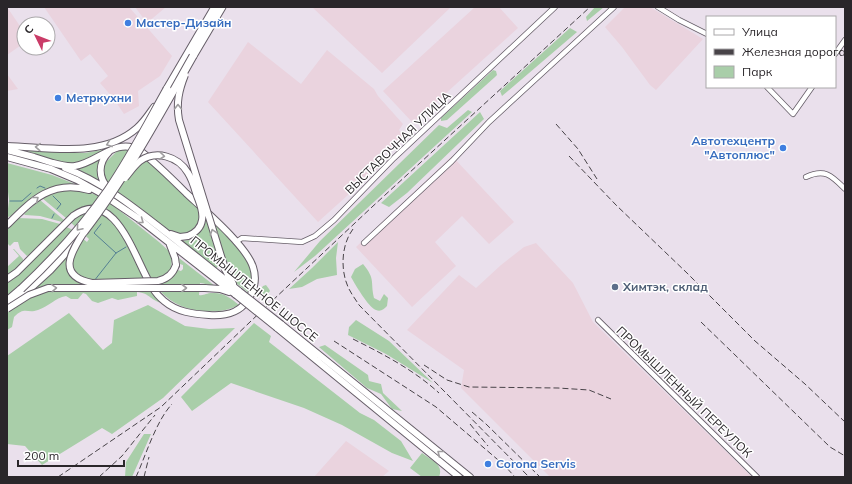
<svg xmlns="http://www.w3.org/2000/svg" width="852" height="484" font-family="Mulish,sans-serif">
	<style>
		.industrial { fill: #ead3de }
		.green { fill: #a9cea9 }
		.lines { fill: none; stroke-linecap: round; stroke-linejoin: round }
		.stream { stroke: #558093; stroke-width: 1 }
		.minor-casing { stroke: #665e68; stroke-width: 6 }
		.major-casing { stroke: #665e68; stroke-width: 8 }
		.highway-casing { stroke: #665e68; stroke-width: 9 }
		.minor { stroke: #fff; stroke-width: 4.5 }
		.major { stroke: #fff; stroke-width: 6 }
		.highway { stroke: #fff; stroke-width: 7 }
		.rail { stroke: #484348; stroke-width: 1; stroke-dasharray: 6 3; stroke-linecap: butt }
		.major-bridge-casing { stroke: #665e68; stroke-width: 8; stroke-linecap: butt }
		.highway-bridge-casing { stroke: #665e68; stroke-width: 9; stroke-linecap: butt }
		.major-bridge { stroke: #fff; stroke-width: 6 }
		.highway-bridge { stroke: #fff; stroke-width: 7 }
		.oneway { stroke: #9f9d9f }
		.shop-dot { fill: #3f7fe0; stroke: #fff; stroke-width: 1.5 }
		.service-dot { fill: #5c6f8a; stroke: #fff; stroke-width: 1.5 }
		.labels { text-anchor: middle; stroke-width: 3; stroke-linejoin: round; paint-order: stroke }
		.shop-label { font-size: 12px; font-weight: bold; fill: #366cbe; stroke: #fff; text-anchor: start }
		.street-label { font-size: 12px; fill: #2a262a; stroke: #fff }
		.service-label { font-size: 12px; font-weight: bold; fill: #4e5e75; stroke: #fff; text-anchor: start }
	</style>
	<rect width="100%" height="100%" fill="#eae0ec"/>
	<path class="industrial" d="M 7,7 L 24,32 L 24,43 L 7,55 Z
		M 44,7 L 129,7 L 172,56 L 160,76 L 138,91 L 139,106 L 124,114 L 114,99 L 100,83 L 108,76 L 90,54 L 81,61 Z
		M 135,7 L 166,7 L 147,23 Z
		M 312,7 L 451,7 L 382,73 Z
		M 475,7 L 499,7 L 518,28 L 413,123 L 383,91 Z
		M 625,7 L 650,7 L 703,39 L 656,90 L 650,85 L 622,47 L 605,27 Z
		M 248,42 L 301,84 L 327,50 L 374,89 L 378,96 L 403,124 L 399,130 L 404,136 L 389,150 L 386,147 L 373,160 L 379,167 L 318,222 L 208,102 Z
		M 7,74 L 18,89 L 7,91 Z
		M 452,156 L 514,222 L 489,244 L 462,216 L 435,242 L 456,266 L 412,307 L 356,247 Z
		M 536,243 L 573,283 L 593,322 L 752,477 L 550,477 L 461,388 L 464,370 L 407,330 L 459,275 L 476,288 L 501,265 L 524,247 Z
		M 346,441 L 389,471 L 382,477 L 314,477 Z"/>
	<path class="green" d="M 595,7 L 604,7 L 587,21 L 586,17 Z
		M 570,28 L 577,32 L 502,96 L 500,91 Z
		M 493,70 L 496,71 L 497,75 L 495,77 L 447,120 L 441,121 L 441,118 Z
		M 468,110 L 472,112 L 315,256 L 294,272 L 320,241 L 439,125 L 447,128 Z
		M 480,112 L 484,119 L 407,193 L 389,207 L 381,203 Z
		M 127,148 L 142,156 L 214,222 L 243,254 L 250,263 L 253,280 L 249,293 L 236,283 L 231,275 L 236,270 L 231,266 L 229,262 L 219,264 L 216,269 L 181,241 L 189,240 L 191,242 L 195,240 L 194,236 L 190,231 L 184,235 L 173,234 L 140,208 L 113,189 L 107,182 L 103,172 L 106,162 L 116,152 L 123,149 Z
		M 107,149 C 97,154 86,162 75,163 C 60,165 38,154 23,150 L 85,153 Z
		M 104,154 L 98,172 L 100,181 L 76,168 Z
		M 7,163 L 52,175 L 75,184 C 46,183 32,198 12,216 L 7,217 L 9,200 L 7,184 Z
		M 63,190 L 83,191 L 94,194 L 114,206 L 159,242 L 169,251 L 172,258 L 171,268 L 181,271 L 183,269 L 183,265 L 180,264 L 179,258 L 215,286 C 209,286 205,283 200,283 L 199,295 C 204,296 206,293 212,293 C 223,292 231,298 239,305 C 227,311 217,312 204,311 C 187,310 172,304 160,291 C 136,264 119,173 66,218 L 42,198 L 47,195 Z
		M 40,200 L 64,220 L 62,222 L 40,216 L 25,215 L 24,214 Z
		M 86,211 C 99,213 108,216 117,226 L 162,303 C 151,301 150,293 137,292 L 137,296 L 118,300 L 112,298 L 98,303 L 92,301 L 86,294 L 83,293 L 78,299 L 71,299 L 66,296 C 55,298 48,307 38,310 C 27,314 25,306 14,317 L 12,327 L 7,330 L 7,281 L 17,276 L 64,226 L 71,229 L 87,242 L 89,239 L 69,221 Z
		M 18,218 L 42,219 L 60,224 L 29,255 L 27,256 L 20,249 L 18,242 L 14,242 L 10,246 L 7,243 L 7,228 Z
		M 338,242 L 336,258 L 337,275 L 317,279 L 302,287 L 289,289 L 312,268 Z
		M 13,249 L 14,249 L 23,259 L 23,261 L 18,267 L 7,276 L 7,267 L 19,256 Z
		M 363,264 C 376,280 370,281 374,298 L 380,301 L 384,294 L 388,298 L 387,306 C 384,309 381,312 376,310 C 368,307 355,284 351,277 L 355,269 Z
		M 266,285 L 269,289 L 270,291 L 265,297 L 261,296 L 259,292 L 263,286 Z
		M 148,305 L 185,326 L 209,329 L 235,328 L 163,398 L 112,434 L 102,428 L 42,465 L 25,446 L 7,444 L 7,356 L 69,313 L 103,350 L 112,343 L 114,320 Z
		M 356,320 L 389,341 L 433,383 L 386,354 L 348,335 L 349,327 Z
		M 254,323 L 271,336 L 269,342 L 360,413 L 374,420 L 401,441 L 413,461 L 392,453 L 342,425 L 304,408 L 231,383 L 192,411 L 181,397 Z
		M 325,345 L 368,375 L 369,381 L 381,384 L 383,393 L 402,411 L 392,409 L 381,394 L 367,388 L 319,347 Z
		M 144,434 L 151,434 L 132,477 L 125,477 L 126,462 Z
		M 422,453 C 432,461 444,464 439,477 L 422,477 L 410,468 Z"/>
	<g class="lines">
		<path class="stream" d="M 37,188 L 40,186 L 45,188
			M 53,196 L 61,204 L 57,209
			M 10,201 L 22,201 L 31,193
			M 52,218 L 54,214
			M 101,224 L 94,233 L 116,253
			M 94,281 L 116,253 L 126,247"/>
		<defs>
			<path id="minor" d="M 658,7 L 679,20 L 707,34
				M 835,54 L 845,40
				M 767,87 L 793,114 L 812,87
				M 806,177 C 825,168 832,176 845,189
				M 236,242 L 242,238 L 302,242 L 315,236 L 334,220 L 394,158 L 555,7
				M 364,243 L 452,161 L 489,122 L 614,7
				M 598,320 L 757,477"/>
			<path id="major" d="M 7,146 C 49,147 102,159 137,128 C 144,122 149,114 154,107
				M 7,150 L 34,157 L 56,164
				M 7,157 L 51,169 L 77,180 L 102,194 L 139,219 L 236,295
				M 65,168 C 103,182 136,209 168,234 C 192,253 216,272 239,291
				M 108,188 C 98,177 98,163 109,152
				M 7,225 C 31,201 52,179 89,190
				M 171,234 L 180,237 L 188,236
				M 170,245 L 175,258 L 176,265
				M 225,269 L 233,284
				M 7,279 L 17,272 L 73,216 C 116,185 135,261 152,287 C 155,292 159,297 164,301 C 177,312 193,314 209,315 C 224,316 238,314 247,301 C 254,291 257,279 253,267 C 246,245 203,209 186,193 C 171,178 156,163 139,150 C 116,137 97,163 75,166 C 67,167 60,165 53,163
				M 205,288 L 220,289 L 229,292
				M 281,324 L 470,477
				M 277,328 L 459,477"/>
			<path id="highway" d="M 193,56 L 222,7
				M 167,89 L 215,7
				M 7,301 L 21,289
				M 15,302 L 50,270 L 78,239"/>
		</defs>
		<use href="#minor" class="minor-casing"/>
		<use href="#major" class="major-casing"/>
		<use href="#highway" class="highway-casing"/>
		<use href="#minor" class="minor"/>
		<use href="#major" class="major"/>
		<use href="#highway" class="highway"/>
		<path class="rail" d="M 556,124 L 578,149 L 597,179
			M 569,156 L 616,205 L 687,273 L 755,341 L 805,384 L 845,422
			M 353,229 C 341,245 340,271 349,289 C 352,295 356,300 359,305 L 529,477
			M 701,322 L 830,447 L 845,456
			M 353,339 C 383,354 414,370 439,393
			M 334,341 L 436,407 L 504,465 L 515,477
			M 424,365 L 447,380 L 469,387 L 558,388 L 589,390 L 611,399
			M 472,412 L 486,424 L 540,477
			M 470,424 L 488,446
			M 58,477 L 161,407 L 272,301 L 372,207 L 590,7
			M 99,477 L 122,456 L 155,415
			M 136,477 C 146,455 156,421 172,404
			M 144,477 L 149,457"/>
		<defs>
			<path id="major-bridge" d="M 185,75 C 179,90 176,103 179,120 L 225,269
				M 125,178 C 130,172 134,166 140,161 C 156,150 178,156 188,173 C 192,179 194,186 196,193 C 199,202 204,211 202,220 C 201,228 195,233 188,236
				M 84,232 C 71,252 56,276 92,283 L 158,281 C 167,279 173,274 176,265
				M 239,291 L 281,324
				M 236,295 L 277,328
				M 7,309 L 29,295 L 48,288 L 205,288"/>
			<path id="highway-bridge" d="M 84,232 C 126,177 159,116 193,56
				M 21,289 C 53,259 83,226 108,190 C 130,158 148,123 167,89"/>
		</defs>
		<use href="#major-bridge" class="major-bridge-casing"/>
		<use href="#highway-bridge" class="highway-bridge-casing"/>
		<use href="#major-bridge" class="major-bridge"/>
		<use href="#highway-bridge" class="highway-bridge"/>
	</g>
	<defs><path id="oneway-chevron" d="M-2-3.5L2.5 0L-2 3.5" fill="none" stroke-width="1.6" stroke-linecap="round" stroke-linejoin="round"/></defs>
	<g class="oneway">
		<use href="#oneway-chevron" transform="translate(178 107) rotate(-91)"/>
		<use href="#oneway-chevron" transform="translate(109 144) rotate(160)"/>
		<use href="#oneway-chevron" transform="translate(38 147) rotate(-177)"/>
		<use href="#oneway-chevron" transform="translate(162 156) rotate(6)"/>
		<use href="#oneway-chevron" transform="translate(36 199) rotate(-38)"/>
		<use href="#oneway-chevron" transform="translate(141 221) rotate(37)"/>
		<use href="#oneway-chevron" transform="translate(79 228) rotate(130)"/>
		<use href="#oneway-chevron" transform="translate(213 232) rotate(-108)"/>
		<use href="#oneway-chevron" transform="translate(54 288) rotate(-4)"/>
		<use href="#oneway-chevron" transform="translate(184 288)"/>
		<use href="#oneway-chevron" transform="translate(440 453) rotate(-142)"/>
	</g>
	<g class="shop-dot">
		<circle cx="128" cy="23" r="4"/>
		<circle cx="58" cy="98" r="4"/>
		<circle cx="783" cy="148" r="4"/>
		<circle cx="488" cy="464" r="4"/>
	</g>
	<circle class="service-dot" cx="615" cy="287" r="4"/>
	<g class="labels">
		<g class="shop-label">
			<text x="136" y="27">Мастер-Дизайн</text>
			<text x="66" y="102">Метркухни</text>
			<text x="775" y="145" text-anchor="end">Автотехцентр<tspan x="775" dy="14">"Автоплюс"</tspan></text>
			<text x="496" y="468">Corona Servis</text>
		</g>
		<g class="street-label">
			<text transform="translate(398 143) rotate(-44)" y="4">ВЫСТАВОЧНАЯ УЛИЦА</text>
			<text transform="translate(254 289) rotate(39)" y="4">ПРОМЫШЛЕННОЕ ШОССЕ</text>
			<text transform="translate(684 392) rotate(44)" y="4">ПРОМЫШЛЕННЫЙ ПЕРЕУЛОК</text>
		</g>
		<g class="service-label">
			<text x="623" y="291">Химтэк, склад</text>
		</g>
	</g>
	<rect width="852" height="484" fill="none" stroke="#2a262a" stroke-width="16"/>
	<rect x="706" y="16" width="130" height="72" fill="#ffffff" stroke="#aaa8aa"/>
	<rect x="714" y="29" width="20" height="6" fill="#ffffff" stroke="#aaa8aa"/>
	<text x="742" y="36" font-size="12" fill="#2a262a">Улица</text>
	<rect x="714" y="49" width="20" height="6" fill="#484348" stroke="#aaa8aa"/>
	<text x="742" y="56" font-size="12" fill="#2a262a">Железная дорога</text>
	<rect x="714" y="66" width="20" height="12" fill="#a9cea9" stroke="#aaa8aa"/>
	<text x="742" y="76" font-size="12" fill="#2a262a">Парк</text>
	<g transform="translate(36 36) rotate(313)"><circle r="19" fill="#ffffff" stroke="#aaa8aa"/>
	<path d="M0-3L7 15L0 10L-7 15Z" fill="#ca3c68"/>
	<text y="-6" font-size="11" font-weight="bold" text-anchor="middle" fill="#2a262a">С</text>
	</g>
	<path d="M18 460v6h106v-6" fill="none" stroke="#2a262a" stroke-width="2"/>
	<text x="24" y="460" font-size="12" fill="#2a262a" stroke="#ffffff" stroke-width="3" paint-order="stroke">200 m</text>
</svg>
